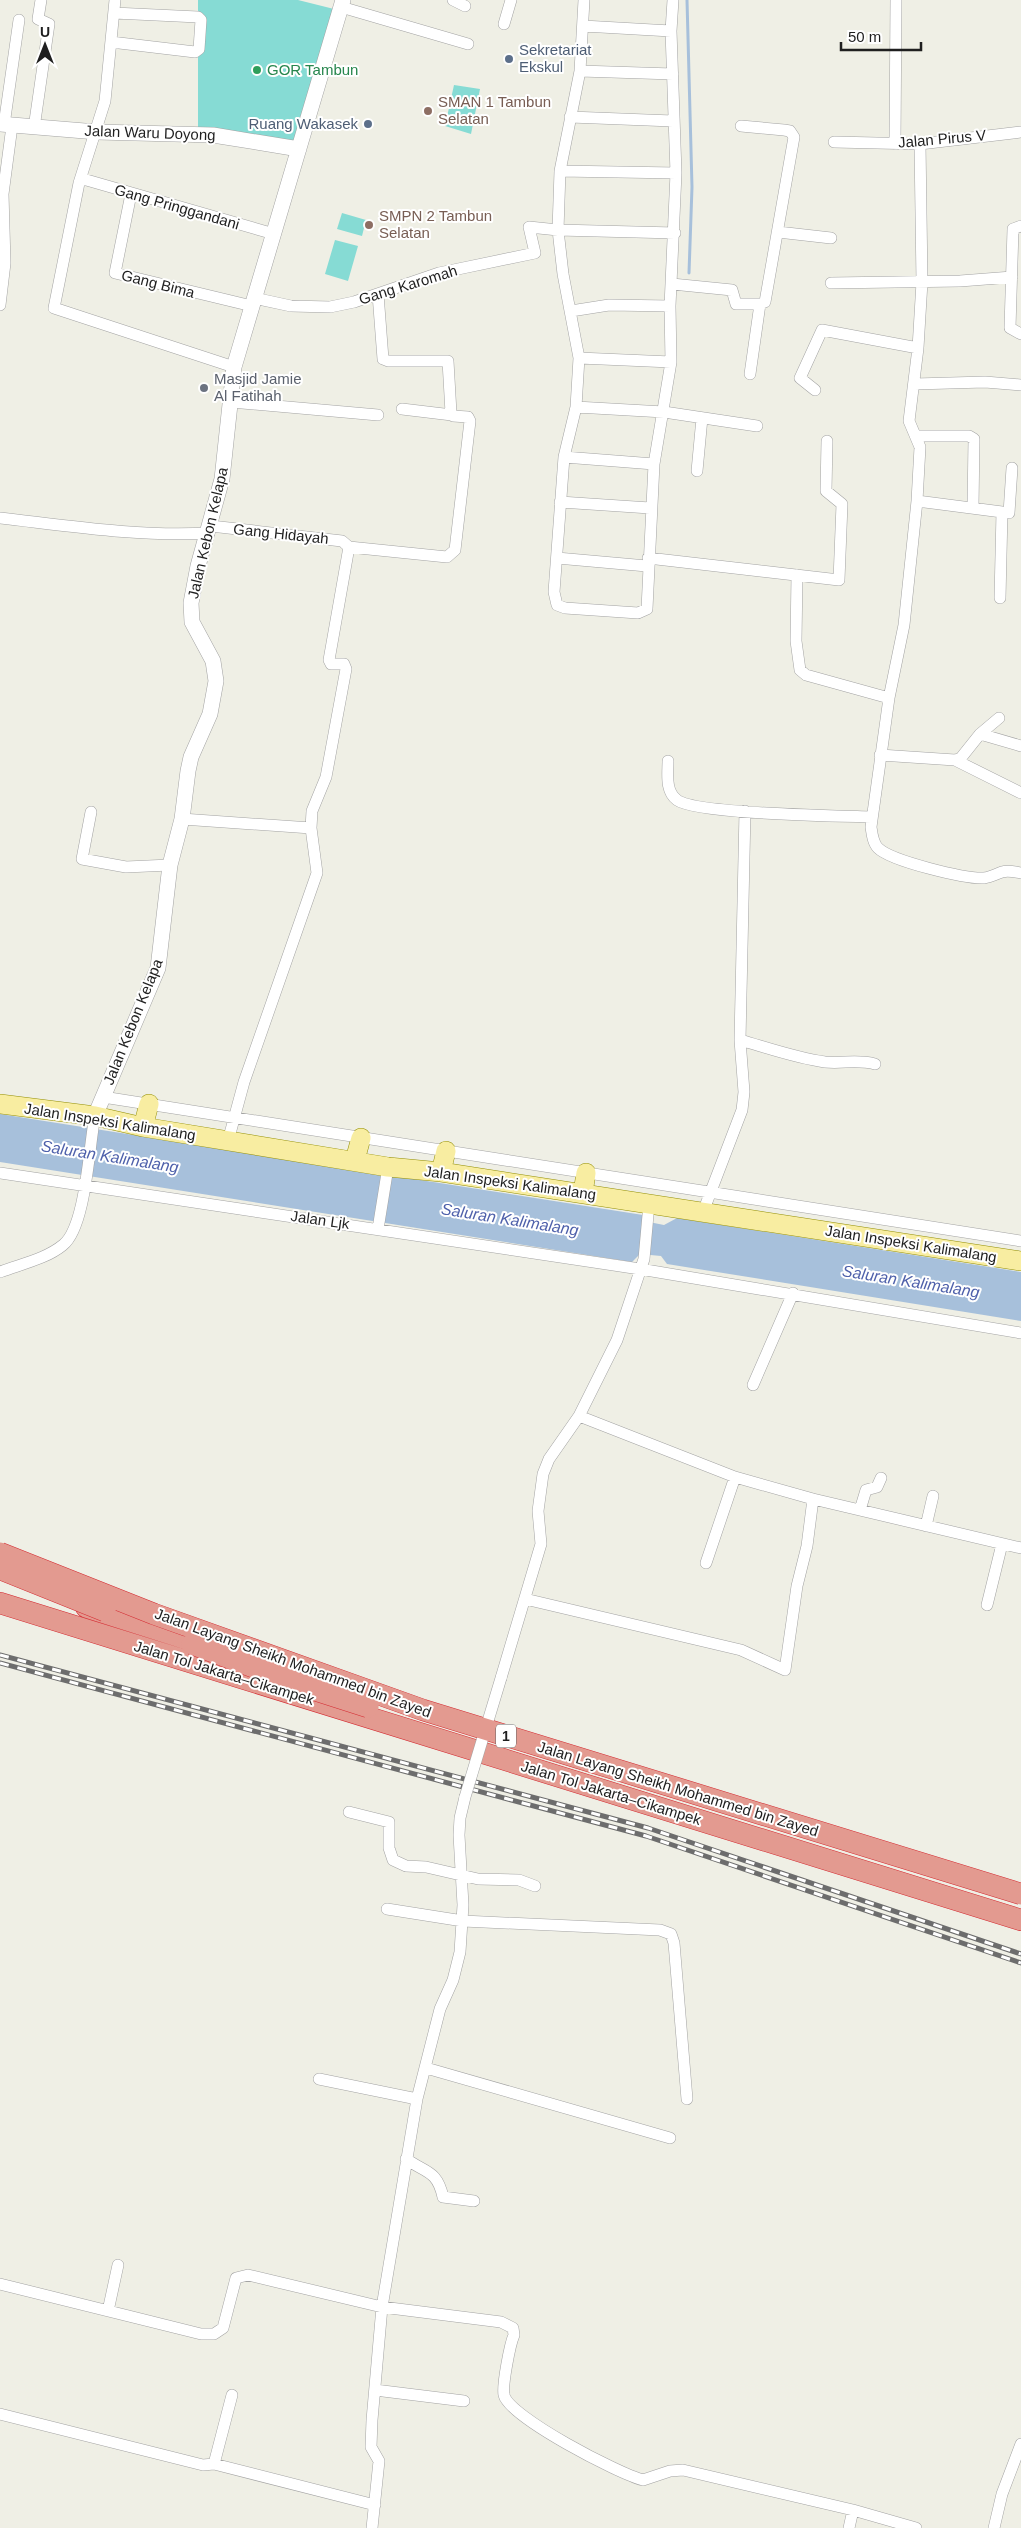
<svg xmlns="http://www.w3.org/2000/svg" width="1021" height="2528" font-family="Arial,sans-serif">
	<style>
		.pitch { fill: #86dbd4 }
		.water { fill: #a7c0db }
		.lines { fill: none; stroke-linecap: round; stroke-linejoin: round }
		.stream { stroke: #a7c0db; stroke-width: 3 }
		.minor-casing { stroke: #a3a3a3; stroke-width: 12 }
		.tertiary-casing { stroke: #a3a3a3; stroke-width: 16 }
		.primary-casing { stroke: #938f06; stroke-width: 20 }
		.motorway-casing { stroke: #d42b32; stroke-width: 22 }
		.minor { stroke: #fff; stroke-width: 11 }
		.tertiary { stroke: #fff; stroke-width: 15 }
		.primary { stroke: #f8eda1; stroke-width: 19 }
		.motorway { stroke: #e39a90; stroke-width: 21 }
		.rail-casing { stroke: #6d6d6d; stroke-width: 5 }
		.rail { stroke: #fff; stroke-width: 3; stroke-dasharray: 9; stroke-linecap: butt }
		.minor-bridge-casing { stroke: #a3a3a3; stroke-width: 12; stroke-linecap: butt }
		.motorway-bridge-casing { stroke: #d42b32; stroke-width: 22; stroke-linecap: butt }
		.minor-bridge { stroke: #fff; stroke-width: 11 }
		.motorway-bridge { stroke: #e39a90; stroke-width: 21 }
		.service-dot { fill: #5c6f8a; stroke: #fff; stroke-width: 2 }
		.leisure-dot { fill: #2e9e5b; stroke: #fff; stroke-width: 2 }
		.education-dot { fill: #8d6e63; stroke: #fff; stroke-width: 2 }
		.worship-dot { fill: #6b7280; stroke: #fff; stroke-width: 2 }
		.labels { text-anchor: middle; stroke-width: 4; stroke-linejoin: round; paint-order: stroke }
		.shield { fill: #fff; stroke: #626262; stroke-width: 1 }
		.shield-label { font-size: 14px; font-weight: bold; fill: #1f1f1f }
		.service-label { font-size: 15px; fill: #4e5e75; stroke: #fff; text-anchor: start }
		.leisure-label { font-size: 15px; fill: #27864d; stroke: #fff; text-anchor: start }
		.education-label { font-size: 15px; fill: #785e54; stroke: #fff; text-anchor: start }
		.street-label { font-size: 15px; fill: #1f1f1f; stroke: #fff }
		.worship-label { font-size: 15px; fill: #5b616d; stroke: #fff; text-anchor: start }
		.water-label { font-size: 16px; font-style: italic; fill: #4f61ab; stroke: #fff }
	</style>
	<rect width="100%" height="100%" fill="#efefe5"/>
	<path class="pitch" d="M 198,0 L 298,0 L 334,9 L 294,144 L 198,131 Z
		M 454,85 L 480,89 L 471,134 L 445,126 Z
		M 342,213 L 366,220 L 362,236 L 337,229 Z
		M 335,240 L 358,246 L 348,281 L 325,274 Z"/>
	<path class="water" d="M 0,1114 L 643,1215 L 649,1222 L 664,1225 L 677,1218 L 1021,1272 L 1021,1321 L 667,1264 L 661,1256 L 640,1254 L 632,1262 L 0,1162 Z"/>
	<g class="lines">
		<path class="stream" d="M 687,0 L 692,187 L 689,273"/>
		<defs>
			<path id="minor" d="M 115,0 L 105,101 L 79,183 L 54,308 L 234,367
				M 453,0 L 465,6
				M 584,0 L 580,71 L 560,171 L 558,230 L 563,274 L 579,358 L 576,407 L 564,457 L 554,592 L 557,605 L 565,608 L 638,613 L 647,609 L 654,464 L 671,362 L 670,306 L 676,173 L 671,31 L 673,0
				M 341,7 L 468,44
				M 504,24 L 511,0
				M 583,26 L 671,31
				M 111,42 L 195,52 L 199,49 L 201,20 L 198,17 L 114,13
				M 580,71 L 673,74
				M 570,117 L 673,121
				M 4,125 L 19,20
				M 34,128 L 49,24 L 38,19 L 41,0
				M 834,142 L 920,144 L 1021,132
				M 895,144 L 896,0
				M 920,144 L 922,282 L 918,348 L 909,421 L 920,447 L 917,501 L 904,625 L 889,698 L 871,827 C 872,834 873,843 878,848 C 891,861 965,879 984,878 C 991,877 996,874 1002,872 C 1008,870 1015,872 1021,873
				M 560,171 L 676,173
				M 80,181 L 83,179 L 274,234
				M 131,194 L 115,273 L 252,306
				M 1021,226 L 1013,229 L 1010,328 L 1021,334
				M 778,232 L 831,238
				M 831,283 L 960,281 L 1012,277
				M 672,284 L 732,290 L 736,304 L 760,304 L 765,302 L 794,137 L 790,131 L 784,130 L 741,126
				M 254,298 L 291,306 L 330,307 L 354,302 L 439,273 L 535,253 L 529,227 L 558,230 L 675,233
				M 0,305 L 5,263 L 3,194 L 12,126
				M 571,311 L 609,305 L 670,306
				M 579,358 L 671,362
				M 750,374 L 760,304
				M 915,384 L 985,382 L 1021,385
				M 815,390 L 800,378 L 822,330 L 918,348
				M 231,402 L 378,415
				M 576,407 L 664,412 L 757,426
				M 402,409 L 452,415
				M 917,436 L 969,436 L 974,439 L 973,507
				M 564,457 L 654,464
				M 697,471 L 702,418
				M 917,501 L 1002,512 L 1000,598
				M 560,502 L 650,508
				M 1009,513 L 1012,468
				M 0,518 C 70,526 139,537 209,533
				M 211,526 L 342,541 L 349,547
				M 349,547 L 447,557 L 455,550 L 470,421 L 468,417 L 453,416 L 451,413 L 448,361 L 388,361 L 383,359 L 378,294
				M 557,558 L 647,566
				M 648,558 L 839,580 L 842,504 L 826,491 L 827,441
				M 797,575 L 796,641 L 800,670 L 806,675 L 889,698
				M 980,734 L 1021,746
				M 880,755 L 955,760 L 960,759 L 980,734 L 999,718
				M 955,760 L 1021,793
				M 668,761 C 668,774 665,791 677,800 C 696,814 840,816 871,817
				M 91,812 L 82,859 L 126,867 L 170,865
				M 182,819 L 311,828
				M 740,1040 C 768,1048 796,1058 825,1062 C 843,1064 856,1059 875,1064
				M 103,1097 L 1021,1241
				M 228,1141 L 244,1082 L 317,873 L 311,828 L 312,811 L 326,777 L 346,669 L 344,664 L 331,664 L 329,660 L 349,547
				M 0,1173 L 640,1269 L 1021,1333
				M 703,1212 L 742,1110 L 744,1092 L 740,1040 L 745,811
				M 378,1229 L 388,1167
				M 0,1272 C 21,1264 46,1259 63,1245 C 86,1227 89,1145 95,1116
				M 753,1385 L 793,1293
				M 579,1416 L 735,1477 L 813,1499 L 1021,1548
				M 860,1510 L 866,1490 L 877,1487 L 881,1478
				M 926,1526 L 933,1496
				M 706,1563 L 735,1477
				M 525,1599 L 741,1650 L 785,1670 L 797,1586 L 807,1546 L 813,1499
				M 987,1605 L 1002,1544
				M 501,1678 L 541,1544 L 538,1511 L 543,1474 L 549,1459 L 579,1416 L 617,1340 L 644,1259 L 649,1204
				M 349,1812 L 389,1822 L 389,1848 L 393,1860 L 406,1866 L 426,1867 L 478,1879 L 519,1880 L 535,1886
				M 387,1909 L 463,1921 L 660,1930 L 671,1934 L 674,1943 L 687,2099
				M 426,2068 L 670,2138
				M 319,2079 L 417,2099
				M 406,2159 C 426,2173 437,2170 443,2197 L 474,2201
				M 0,2284 L 201,2334 L 214,2334 L 223,2328 L 236,2278 L 248,2275 L 382,2307 L 501,2322 L 513,2328 L 514,2335 C 510,2344 502,2385 504,2395 C 509,2417 619,2474 643,2480 L 670,2471 L 683,2470 L 853,2510 L 916,2528
				M 108,2311 L 118,2265
				M 375,2390 L 464,2401
				M 0,2414 L 203,2465 L 214,2464 L 375,2505
				M 214,2464 L 232,2395
				M 372,2528 L 379,2461 L 371,2447 L 372,2420 L 382,2307 L 417,2099 L 440,2009 L 453,1980 L 460,1952 L 463,1905 L 459,1835 L 460,1818 L 465,1797
				M 849,2528 L 853,2510
				M 994,2528 L 1002,2494 L 1021,2444"/>
			<path id="tertiary" d="M 0,124 L 97,132 L 213,135 L 299,149
				M 95,1116 L 158,968 L 170,865 L 182,819 L 188,771 L 191,757 L 210,714 L 216,681 L 213,661 L 192,622 L 191,603 L 198,566 L 222,479 L 234,367 L 343,0"/>
			<path id="primary" d="M 0,1104 L 95,1116 L 143,1127 L 388,1167 L 441,1172 L 1021,1261
				M 143,1127 L 149,1104
				M 355,1160 L 361,1138
				M 441,1172 L 446,1151
				M 583,1193 L 586,1173"/>
			<path id="motorway" d="M 0,1603 L 1021,1920
				M 86,1607 L 212,1647"/>
		</defs>
		<use href="#minor" class="minor-casing"/>
		<use href="#tertiary" class="tertiary-casing"/>
		<use href="#primary" class="primary-casing"/>
		<use href="#motorway" class="motorway-casing"/>
		<use href="#minor" class="minor"/>
		<use href="#tertiary" class="tertiary"/>
		<use href="#primary" class="primary"/>
		<use href="#motorway" class="motorway"/>
		<defs>
			<path id="rail" d="M 0,1655 L 648,1828 L 1021,1954
				M 0,1663 L 646,1836 L 1021,1963"/>
		</defs>
		<use href="#rail" class="rail-casing"/>
		<use href="#rail" class="rail"/>
		<defs>
			<path id="minor-bridge" d="M 465,1797 L 501,1678"/>
			<path id="motorway-bridge" d="M 0,1553 L 154,1614 L 423,1710 L 1021,1894
				M 0,1569 L 105,1611
				M 192,1644 L 315,1690 L 368,1707"/>
		</defs>
		<use href="#minor-bridge" class="minor-bridge-casing"/>
		<use href="#motorway-bridge" class="motorway-bridge-casing"/>
		<use href="#minor-bridge" class="minor-bridge"/>
		<use href="#motorway-bridge" class="motorway-bridge"/>
	</g>
	<g class="service-dot">
		<circle cx="509" cy="59" r="5"/>
		<circle cx="368" cy="124" r="5"/>
	</g>
	<circle class="leisure-dot" cx="257" cy="70" r="5"/>
	<g class="education-dot">
		<circle cx="428" cy="111" r="5"/>
		<circle cx="369" cy="225" r="5"/>
	</g>
	<circle class="worship-dot" cx="204" cy="388" r="5"/>
	<g class="labels">
		<rect class="shield" x="496" y="1724.5" width="20" height="23" rx="4"/>
		<g class="shield-label">
			<text x="506" y="1741">1</text>
		</g>
		<g class="service-label">
			<text x="519" y="55">Sekretariat<tspan x="519" dy="17">Ekskul</tspan></text>
			<text x="358" y="129" text-anchor="end">Ruang Wakasek</text>
		</g>
		<g class="leisure-label">
			<text x="267" y="75">GOR Tambun</text>
		</g>
		<g class="education-label">
			<text x="438" y="107">SMAN 1 Tambun<tspan x="438" dy="17">Selatan</tspan></text>
			<text x="379" y="221">SMPN 2 Tambun<tspan x="379" dy="17">Selatan</tspan></text>
		</g>
		<g class="street-label">
			<text transform="translate(150 133) rotate(2)" y="5">Jalan Waru Doyong</text>
			<text transform="translate(942 139) rotate(-5)" y="5">Jalan Pirus V</text>
			<text transform="translate(177 207) rotate(16)" y="5">Gang Pringgandani</text>
			<text transform="translate(158 284) rotate(14)" y="5">Gang Bima</text>
			<text transform="translate(408 285) rotate(-17)" y="5">Gang Karomah</text>
			<text transform="translate(208 533) rotate(-77)" y="5">Jalan Kebon Kelapa</text>
			<text transform="translate(281 534) rotate(6)" y="5">Gang Hidayah</text>
			<text transform="translate(133 1022) rotate(-68)" y="5">Jalan Kebon Kelapa</text>
			<text transform="translate(110 1122) rotate(9)" y="5">Jalan Inspeksi Kalimalang</text>
			<text transform="translate(510 1183) rotate(8)" y="5">Jalan Inspeksi Kalimalang</text>
			<text transform="translate(320 1220) rotate(8)" y="5">Jalan Ljk</text>
			<text transform="translate(911 1244) rotate(9)" y="5">Jalan Inspeksi Kalimalang</text>
			<text transform="translate(293 1663) rotate(20)" y="5">Jalan Layang Sheikh Mohammed bin Zayed</text>
			<text transform="translate(224 1673) rotate(17)" y="5">Jalan Tol Jakarta–Cikampek</text>
			<text transform="translate(678 1789) rotate(17)" y="5">Jalan Layang Sheikh Mohammed bin Zayed</text>
			<text transform="translate(611 1793) rotate(17)" y="5">Jalan Tol Jakarta–Cikampek</text>
		</g>
		<g class="worship-label">
			<text x="214" y="384">Masjid Jamie<tspan x="214" dy="17">Al Fatihah</tspan></text>
		</g>
		<g class="water-label">
			<text transform="translate(110 1156) rotate(9)" y="6">Saluran Kalimalang</text>
			<text transform="translate(510 1219) rotate(9)" y="6">Saluran Kalimalang</text>
			<text transform="translate(911 1281) rotate(9)" y="6">Saluran Kalimalang</text>
		</g>
	</g>
	<g transform="translate(45 45)" stroke="#ffffff" stroke-width="4" paint-order="stroke">
	<path d="M0-4L9 19L0 12L-9 19Z" fill="#1f1f1f"/>
	<text y="-8" font-size="14" font-weight="bold" text-anchor="middle" fill="#1f1f1f">U</text>
	</g>
	<path d="M841 42v8h80v-8" fill="none" stroke="#1f1f1f" stroke-width="2.5"/>
	<text x="848" y="42" font-size="15" fill="#1f1f1f" stroke="#ffffff" stroke-width="4" paint-order="stroke">50 m</text>
</svg>
